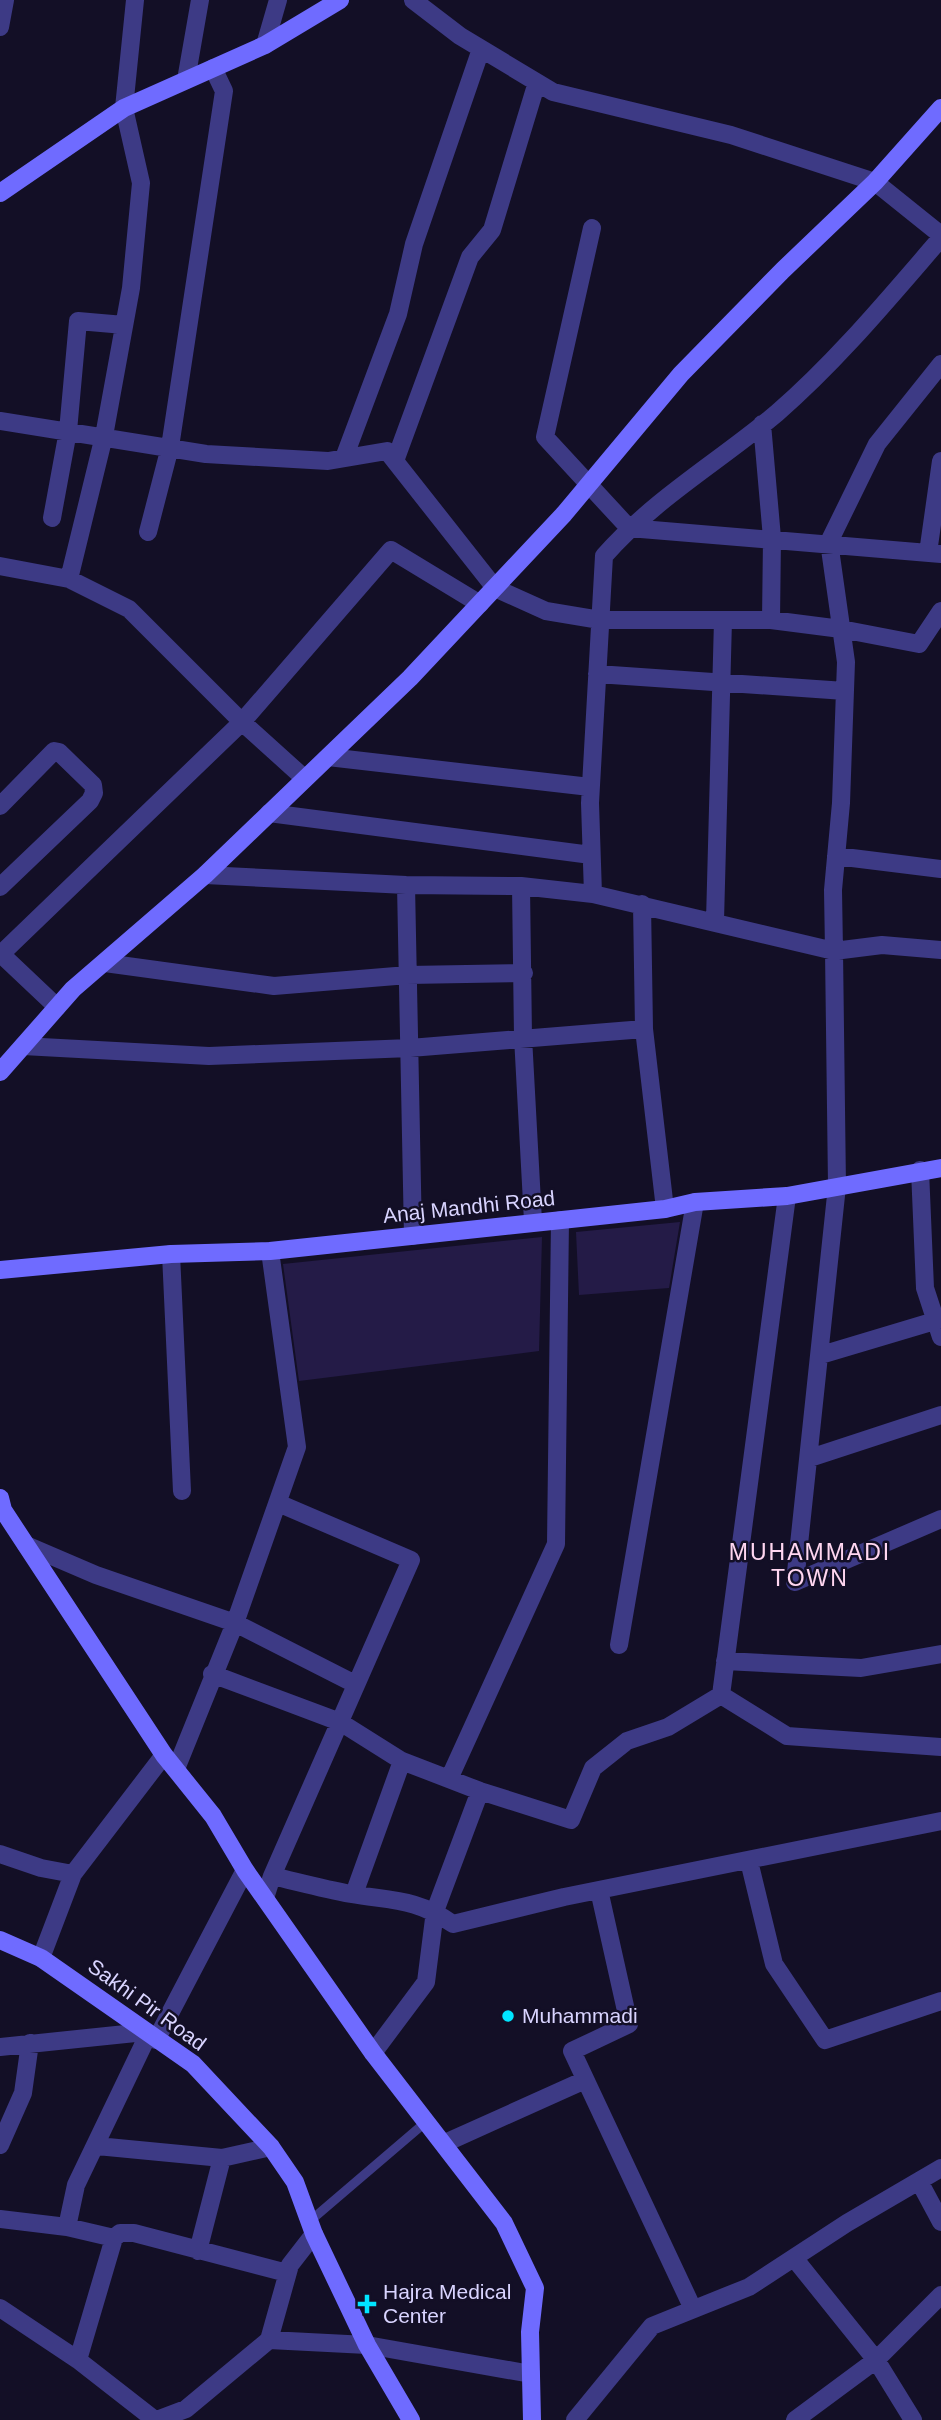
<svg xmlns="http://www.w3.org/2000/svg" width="941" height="2420" font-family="Helvetica,sans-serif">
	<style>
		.building { fill: #241b47 }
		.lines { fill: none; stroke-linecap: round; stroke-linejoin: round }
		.lane { stroke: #3d3a85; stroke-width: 9 }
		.street { stroke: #3d3a85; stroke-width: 18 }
		.secondary { stroke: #6f6bff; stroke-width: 18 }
		.poi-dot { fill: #00e5ff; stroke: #130f26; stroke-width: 2.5 }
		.labels { text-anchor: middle; stroke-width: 5; stroke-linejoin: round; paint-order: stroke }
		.street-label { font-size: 21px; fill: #d9d4ff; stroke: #130f26 }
		.poi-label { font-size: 21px; fill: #d9d4ff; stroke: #130f26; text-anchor: start }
		.neighbourhood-label { font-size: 23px; letter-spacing: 2px; fill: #ffd6f0; stroke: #130f26 }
	</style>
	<rect width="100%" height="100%" fill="#130f26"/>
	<path class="building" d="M 680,1222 L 669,1288 L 579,1295 L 576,1232 Z
		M 542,1237 L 539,1351 L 299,1381 L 283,1264 Z"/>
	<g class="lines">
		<path class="lane" d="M 310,2221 L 427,2121"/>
		<path class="street" d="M 413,0 L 460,36 L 553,92 L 731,135 L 875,182 L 941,235
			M 0,27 L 5,0
			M 265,45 L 278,0
			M 186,80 L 200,0
			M 592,228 L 545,437 L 629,528 L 941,554
			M 941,364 L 877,444 L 829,542 L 846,662 L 841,803 L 833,890 L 834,951 L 882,945 L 941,950
			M 0,421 L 206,454 L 328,461 L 387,451 L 495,588 L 546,611 L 600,620 L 771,620 L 772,538 L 762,424
			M 344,458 L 398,314 L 414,244 L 481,49
			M 395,461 L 470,257 L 492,230 L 537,82
			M 52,518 L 68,431 L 78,321 L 124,325
			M 148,532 L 170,447 L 224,91 L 213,68
			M 928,553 L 941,461
			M 0,566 L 69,579 L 129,609 L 242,722 L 304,778
			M 69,579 L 104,436 L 131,288 L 141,183 L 124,108 L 135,0
			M 771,620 L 841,629 L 919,644 L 941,611
			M 597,674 L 845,691
			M 328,757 L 590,787
			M 0,806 L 54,751 L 59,752 L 93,785 L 94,793 L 90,801 L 0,887
			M 269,813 L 591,855
			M 836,856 L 941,869
			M 205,875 L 406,885 L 521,886 L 593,894 L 590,803 L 604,556 C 654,499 720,461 777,413 C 837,361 889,298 941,238
			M 406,885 L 413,1236
			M 521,886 L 523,1037 L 533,1221
			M 593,894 L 834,951 L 837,1186 L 795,1582 L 941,1519
			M 715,921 L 723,620
			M 105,963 L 274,986 L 408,975 L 524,973
			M 57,1007 L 1,954 L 242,722 L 391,550 L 480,604
			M 644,1029 L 665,1209
			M 23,1046 L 209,1056 L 410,1048 L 644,1029 L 642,904
			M 920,1170 L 925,1288 L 941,1337
			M 171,1254 L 182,1491
			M 821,1355 L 941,1319
			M 810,1458 L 941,1415
			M 26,1545 L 96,1575 L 235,1623 L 355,1684
			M 619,1645 L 695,1202
			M 725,1661 L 861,1668 L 941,1654
			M 212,1674 L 340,1722 L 402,1761 L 480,1791 L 571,1820 L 593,1768 L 627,1741 L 668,1727 L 721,1695
			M 721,1695 L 787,1196
			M 721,1695 L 787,1736 L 941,1747
			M 176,1769 L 235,1623 L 297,1447 L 270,1251
			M 449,1779 L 556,1544 L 560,1220
			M 0,1854 L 41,1868 L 73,1874
			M 749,1861 L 774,1964 L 825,2040 L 941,2001
			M 272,1876 L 411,1560 L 278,1503
			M 599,1890 L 629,2024 L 572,2051 L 693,2309
			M 354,1894 L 402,1761
			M 265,1898 L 272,1876 C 298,1882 324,1889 351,1894 C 391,1901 416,1898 453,1924 L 564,1897 L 941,1821
			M 41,1958 L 73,1874 L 164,1755
			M 156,2040 L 245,1870
			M 0,2047 L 145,2032
			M 373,2053 L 426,1982 L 435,1911 L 480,1791
			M 445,2143 L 585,2080
			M 0,2145 L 23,2093 L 30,2043
			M 97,2146 L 222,2158 L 271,2147
			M 919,2181 L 941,2222
			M 0,2219 L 67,2227 L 114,2238
			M 67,2227 L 76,2185 L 148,2035
			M 198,2251 L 222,2158
			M 794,2258 L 876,2360 L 913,2420
			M 0,2308 L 78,2360 L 155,2420
			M 269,2340 L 290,2265 L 314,2234
			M 78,2360 L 114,2238 L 120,2233 L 134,2233 L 287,2273
			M 157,2420 L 186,2409 L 269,2340 L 367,2345 L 531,2374
			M 575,2420 L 652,2326 L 749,2287 L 847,2223 L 941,2168
			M 795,2420 L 876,2360 L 941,2295"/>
		<path class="secondary" d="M 0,193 L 124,108 L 265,45 L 340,0
			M 0,1072 L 73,989 L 205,875 L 410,678 L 564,514 L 681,374 L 783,270 L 875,182 L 941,108
			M 0,1270 L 171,1254 L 270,1251 L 665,1209 L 695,1202 L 787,1196 L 941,1168
			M 0,1498 L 3,1510 L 164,1755 L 213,1816 L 245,1870 L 373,2053 L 504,2223 L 535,2288 L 530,2332 L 532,2420
			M 0,1940 L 41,1958 L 193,2064 L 271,2147 L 295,2182 L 314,2234 L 367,2345 L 411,2420"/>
	</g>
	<g class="poi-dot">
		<circle cx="508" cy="2016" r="7"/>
		<path d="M363.5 2293.5h7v7h7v7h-7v7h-7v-7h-7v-7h7z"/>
	</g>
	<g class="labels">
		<g class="street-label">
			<text transform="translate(469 1207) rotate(-6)" y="7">Anaj Mandhi Road</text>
			<text transform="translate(147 2005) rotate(36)" y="7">Sakhi Pir Road</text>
		</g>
		<g class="poi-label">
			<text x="522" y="2023">Muhammadi</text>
			<text x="383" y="2299">Hajra Medical<tspan x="383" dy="24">Center</tspan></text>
		</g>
		<g class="neighbourhood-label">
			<text x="810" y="1560">MUHAMMADI<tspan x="810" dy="26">TOWN</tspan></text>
		</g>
	</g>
</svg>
